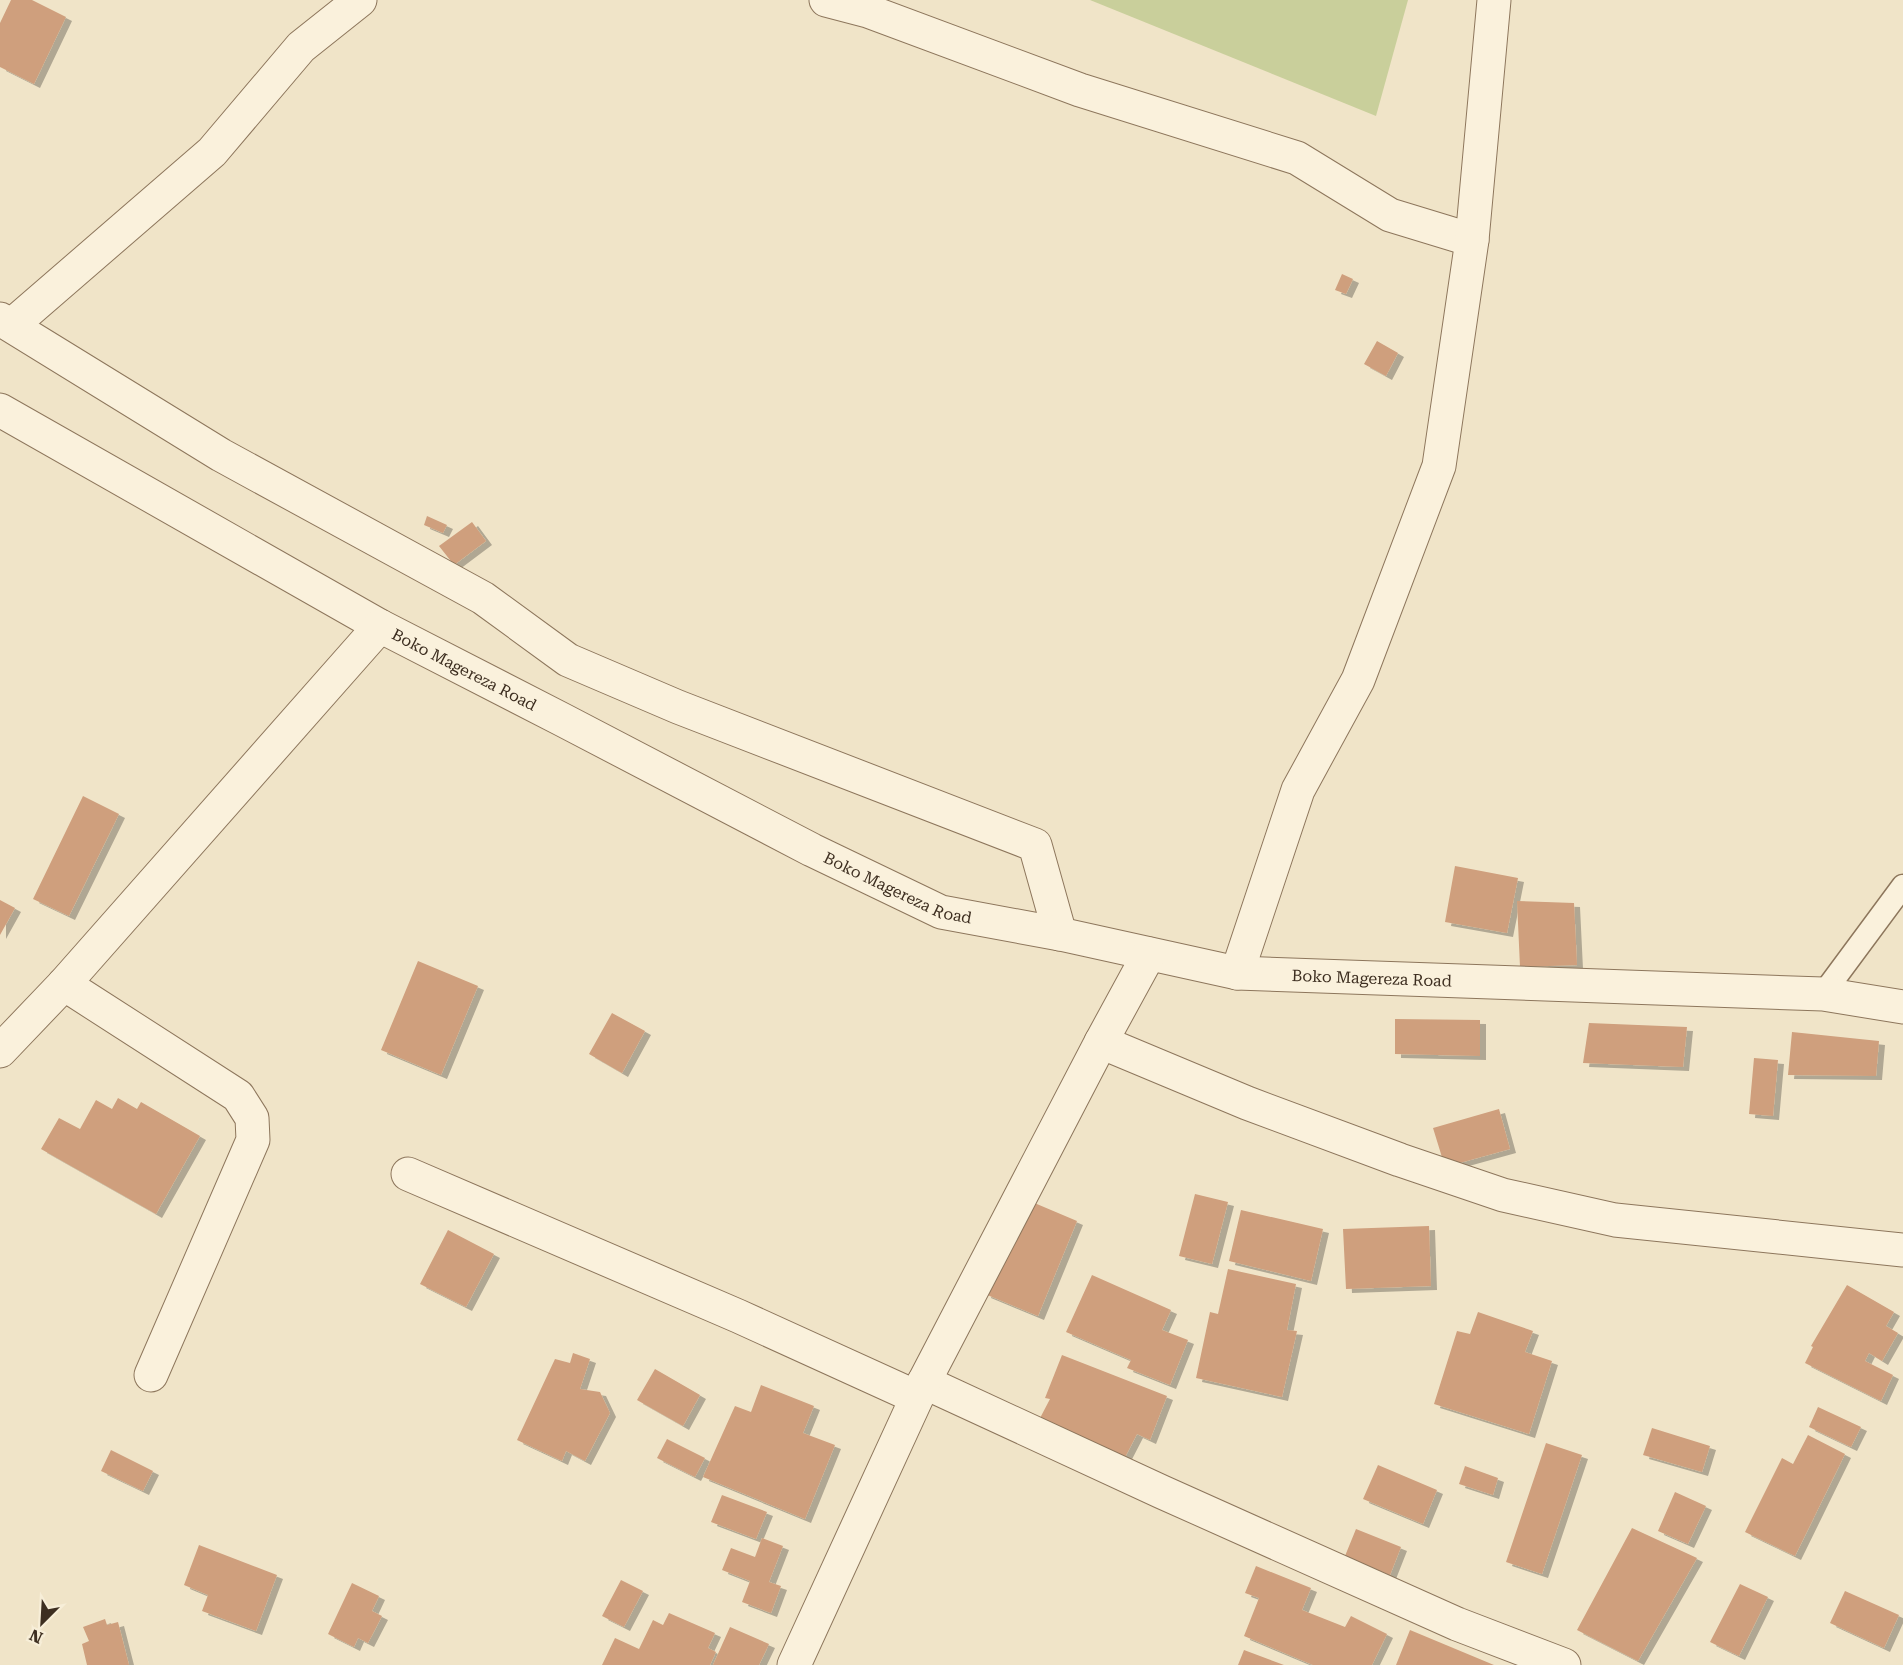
<svg xmlns="http://www.w3.org/2000/svg" width="1903" height="1665" font-family="'Roboto Serif',serif">
	<style>
		.green { fill: #c9cf9b }
		.building { fill: #cf9f7d; filter: url(#shadow) }
		.lines { fill: none; stroke-linecap: round; stroke-linejoin: round }
		.service-casing { stroke: #8d765c; stroke-width: 25 }
		.minor-casing { stroke: #8d765c; stroke-width: 35 }
		.service { stroke: #faf1dc; stroke-width: 22 }
		.minor { stroke: #faf1dc; stroke-width: 33 }
		.labels { text-anchor: middle; stroke-width: 5; stroke-linejoin: round; paint-order: stroke }
		.street-label { font-size: 16px; fill: #3d2e20; stroke: #f7eed8 }
	</style>
	<defs>
		<filter id="shadow"><feDropShadow dx="6" dy="4" stdDeviation="0" flood-color="#0004"/></filter>
	</defs>
	<rect width="100%" height="100%" fill="#f0e4c8"/>
	<path class="green" d="M 1090,0 L 1408,0 L 1376,116 Z"/>
	<path class="building" d="M 11,0 L 32,0 L 66,17 L 34,84 L 0,67 L 0,23 Z
		M 1342,274 L 1353,279 L 1346,294 L 1335,290 Z
		M 1377,341 L 1398,353 L 1386,376 L 1364,364 Z
		M 427,516 L 447,525 L 443,533 L 424,525 Z
		M 472,522 L 486,541 L 454,565 L 439,546 Z
		M 83,796 L 119,814 L 69,916 L 33,899 Z
		M 1455,866 L 1518,878 L 1507,933 L 1445,922 Z
		M 0,900 L 15,908 L 0,935 Z
		M 1517,901 L 1574,903 L 1577,965 L 1520,967 Z
		M 418,961 L 478,986 L 441,1075 L 381,1050 Z
		M 612,1013 L 645,1031 L 622,1073 L 589,1054 Z
		M 1395,1019 L 1480,1020 L 1480,1056 L 1395,1054 Z
		M 1589,1023 L 1687,1027 L 1683,1067 L 1583,1063 Z
		M 1792,1032 L 1879,1041 L 1876,1076 L 1788,1075 Z
		M 1754,1058 L 1778,1060 L 1773,1116 L 1749,1114 Z
		M 118,1098 L 137,1109 L 141,1102 L 200,1136 L 156,1214 L 41,1149 L 59,1118 L 80,1129 L 96,1100 L 112,1109 Z
		M 1499,1109 L 1510,1149 L 1445,1167 L 1433,1128 Z
		M 1195,1194 L 1228,1202 L 1212,1264 L 1179,1256 Z
		M 1025,1199 L 1077,1221 L 1038,1316 L 985,1294 Z
		M 1241,1210 L 1323,1229 L 1311,1281 L 1229,1261 Z
		M 1429,1226 L 1431,1286 L 1346,1289 L 1343,1229 Z
		M 448,1230 L 494,1254 L 466,1307 L 420,1284 Z
		M 1228,1269 L 1296,1284 L 1287,1330 L 1297,1331 L 1282,1397 L 1196,1378 L 1210,1312 L 1218,1314 Z
		M 1092,1275 L 1171,1310 L 1162,1330 L 1188,1340 L 1170,1385 L 1127,1368 L 1131,1360 L 1066,1332 Z
		M 1847,1285 L 1894,1312 L 1886,1326 L 1898,1333 L 1882,1361 L 1869,1353 L 1865,1361 L 1893,1375 L 1881,1401 L 1805,1363 L 1813,1347 L 1811,1346 Z
		M 1478,1312 L 1533,1331 L 1525,1352 L 1552,1361 L 1529,1434 L 1434,1404 L 1457,1331 L 1470,1334 Z
		M 573,1353 L 590,1359 L 580,1389 L 600,1392 L 610,1413 L 585,1461 L 566,1451 L 562,1461 L 517,1440 L 555,1359 L 570,1363 Z
		M 1062,1355 L 1167,1396 L 1150,1440 L 1137,1434 L 1122,1463 L 1039,1420 L 1050,1399 L 1045,1398 Z
		M 655,1369 L 700,1395 L 683,1426 L 637,1400 Z
		M 761,1385 L 814,1406 L 803,1433 L 835,1445 L 805,1519 L 703,1477 L 735,1406 L 751,1412 Z
		M 1818,1407 L 1861,1427 L 1851,1447 L 1809,1427 Z
		M 1652,1428 L 1710,1446 L 1702,1472 L 1643,1455 Z
		M 1808,1435 L 1845,1454 L 1795,1556 L 1745,1532 L 1782,1458 L 1793,1464 Z
		M 667,1439 L 705,1458 L 695,1477 L 657,1458 Z
		M 1546,1443 L 1582,1455 L 1542,1574 L 1506,1562 Z
		M 111,1450 L 153,1471 L 143,1491 L 101,1471 Z
		M 1378,1465 L 1437,1490 L 1423,1524 L 1363,1499 Z
		M 1465,1466 L 1498,1478 L 1493,1495 L 1459,1484 Z
		M 1675,1492 L 1706,1506 L 1688,1544 L 1658,1531 Z
		M 722,1495 L 767,1512 L 756,1539 L 711,1522 Z
		M 1632,1528 L 1697,1558 L 1638,1661 L 1577,1630 Z
		M 1356,1529 L 1401,1547 L 1390,1575 L 1345,1556 Z
		M 762,1538 L 783,1546 L 769,1582 L 781,1586 L 771,1613 L 742,1602 L 750,1581 L 722,1570 L 731,1548 L 755,1557 Z
		M 199,1545 L 277,1575 L 256,1631 L 202,1611 L 208,1595 L 184,1585 Z
		M 1256,1566 L 1311,1588 L 1302,1610 L 1345,1627 L 1351,1616 L 1387,1634 L 1372,1665 L 1313,1665 L 1244,1636 L 1259,1598 L 1245,1593 Z
		M 621,1580 L 643,1591 L 624,1627 L 602,1616 Z
		M 352,1583 L 379,1596 L 372,1611 L 382,1616 L 368,1643 L 358,1638 L 354,1647 L 328,1634 Z
		M 1740,1584 L 1768,1597 L 1739,1656 L 1710,1642 Z
		M 1845,1591 L 1899,1615 L 1884,1648 L 1830,1623 Z
		M 669,1613 L 715,1633 L 708,1648 L 716,1652 L 710,1665 L 602,1665 L 615,1638 L 639,1649 L 653,1620 L 663,1625 Z
		M 105,1619 L 107,1625 L 118,1622 L 129,1665 L 87,1665 L 82,1644 L 89,1641 L 83,1627 Z
		M 730,1627 L 769,1644 L 759,1665 L 713,1665 Z
		M 1410,1630 L 1494,1665 L 1396,1665 Z
		M 1244,1650 L 1284,1665 L 1238,1665 Z"/>
	<g class="lines">
		<defs>
			<path id="service" d="M 1823,994 L 1903,886"/>
			<g id="minor">
				<path d="M 826,0 L 868,11 L 1080,90 L 1297,158 L 1390,215 L 1472,240"/>
				<path d="M 0,319 L 221,455 L 483,598 L 568,660 L 678,707 L 1035,845 L 1060,934"/>
				<path d="M 12,325 L 212,152 L 301,47 L 360,0"/>
				<path id="s1" d="M 0,410 L 380,626 L 563,720 L 812,850 L 941,912 L 1060,934 L 1237,973 L 1823,994 L 1903,1007"/>
				<path d="M 1237,973 L 1298,790 L 1358,680 L 1439,466 L 1472,240 L 1494,0"/>
				<path d="M 64,984 L 238,1096 L 252,1118 L 253,1140 L 151,1375"/>
				<path d="M 1101,1042 L 1247,1103 L 1400,1160 L 1503,1195 L 1615,1220 L 1903,1250"/>
				<path d="M 0,1051 L 64,984 L 380,626"/>
				<path d="M 408,1174 L 738,1316 L 916,1397"/>
				<path d="M 924,1382 L 1162,1492 L 1457,1624 L 1564,1665"/>
				<path d="M 794,1665 L 924,1382 L 1101,1042 L 1149,954"/>
			</g>
		</defs>
		<use href="#service" class="service-casing"/>
		<use href="#minor" class="minor-casing"/>
		<use href="#service" class="service"/>
		<use href="#minor" class="minor"/>
	</g>
	<g class="labels">
		<g class="street-label">
			<text dy="6" stroke="none"><textPath href="#s1" startOffset="532">Boko Magereza Road</textPath></text>
			<text dy="6" stroke="none"><textPath href="#s1" startOffset="1018">Boko Magereza Road</textPath></text>
			<text dy="6" stroke="none"><textPath href="#s1" startOffset="1504">Boko Magereza Road</textPath></text>
		</g>
	</g>
	<g transform="translate(42 1623) rotate(204)" stroke="#f7eed8" stroke-width="4.5" paint-order="stroke">
	<path d="M0-4.5L10 22L0 15L-10 22Z" fill="#3d2e20"/>
	<text y="-9" font-size="16" font-weight="bold" text-anchor="middle" fill="#3d2e20">N</text>
	</g>
</svg>
